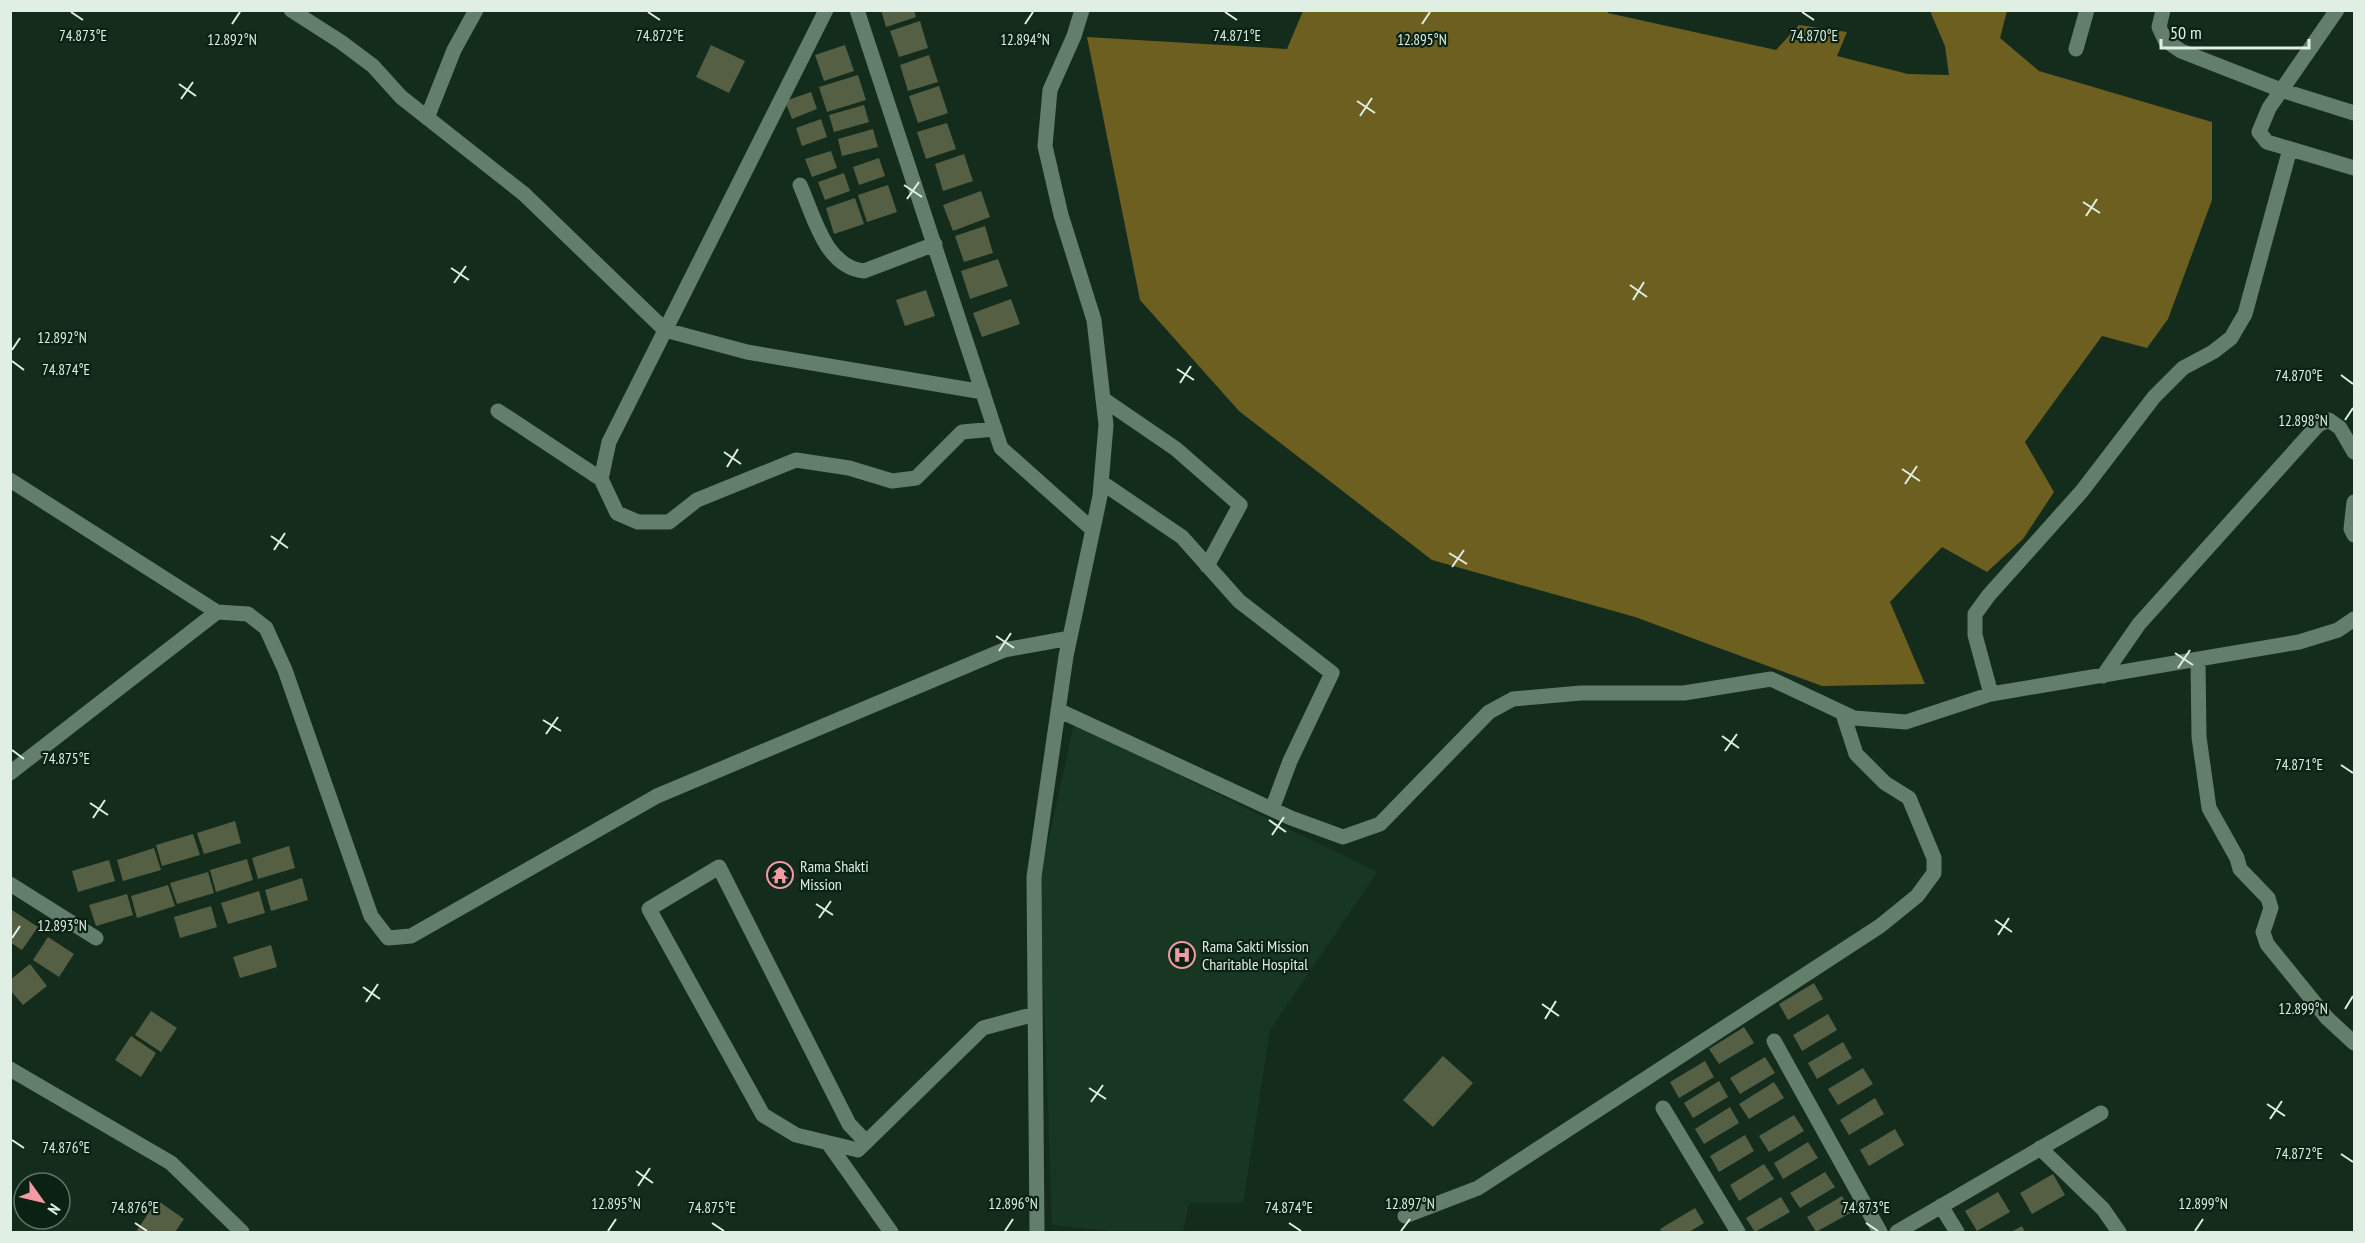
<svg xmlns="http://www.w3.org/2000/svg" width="2365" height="1243" font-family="'PT Sans Narrow',sans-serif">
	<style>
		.built { fill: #183723 }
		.forest { fill: #6d5f1f }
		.building { fill: #555f44 }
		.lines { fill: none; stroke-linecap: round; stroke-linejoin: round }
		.minor { stroke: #637e6b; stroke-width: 15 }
		.ticks { fill: none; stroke: #e0efe4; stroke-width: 2 }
		.labels { text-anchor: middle; stroke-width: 4.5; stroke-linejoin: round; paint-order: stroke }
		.poi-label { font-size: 16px; fill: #e0efe4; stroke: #0a2213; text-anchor: start }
		.ticks-label { font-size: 15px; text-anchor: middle; fill: #e0efe4; stroke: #0a2213; stroke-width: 4.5; stroke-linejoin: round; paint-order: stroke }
	</style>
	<rect width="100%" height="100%" fill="#142c1c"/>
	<path class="built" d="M 1074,724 L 1377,872 L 1270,1030 L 1243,1203 L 1189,1203 L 1183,1232 L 1121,1232 L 1052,1225 L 1040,879 Z"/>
	<path class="forest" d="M 1608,10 L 1608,13 L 1776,50 L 1799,25 L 1847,32 L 1837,56 L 1908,74 L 1949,75 L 1945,46 L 1930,11 L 2007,11 L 2000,38 L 2039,71 L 2212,122 L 2212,200 L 2168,319 L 2147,348 L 2102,336 L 2025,442 L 2054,492 L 2023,539 L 1987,572 L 1942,547 L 1890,602 L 1925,684 L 1822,686 L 1635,617 L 1432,560 L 1239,411 L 1140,300 L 1087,37 L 1287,49 L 1303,11 Z"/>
	<path class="building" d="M 881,10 L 914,10 L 916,17 L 886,27 Z
		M 920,21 L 928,48 L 899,57 L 890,31 Z
		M 711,45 L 745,61 L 729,93 L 696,77 Z
		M 845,45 L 854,71 L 824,81 L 815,55 Z
		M 929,55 L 938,82 L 908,91 L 900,65 Z
		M 858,75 L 866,100 L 827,112 L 819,87 Z
		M 939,86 L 948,113 L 918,123 L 909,96 Z
		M 811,92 L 817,109 L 792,119 L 785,101 Z
		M 864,105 L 869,122 L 834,132 L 829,115 Z
		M 821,119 L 827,137 L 802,146 L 796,128 Z
		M 947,123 L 956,149 L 926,159 L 917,132 Z
		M 873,129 L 878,147 L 842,156 L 838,139 Z
		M 831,151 L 837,168 L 812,177 L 805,159 Z
		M 964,154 L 973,181 L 943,191 L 935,164 Z
		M 879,158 L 885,176 L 859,185 L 853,167 Z
		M 844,173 L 850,191 L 825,200 L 818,182 Z
		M 888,185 L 897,212 L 867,222 L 858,195 Z
		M 981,191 L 990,217 L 953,231 L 943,205 Z
		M 855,198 L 864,224 L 834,234 L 826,208 Z
		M 985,226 L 993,253 L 964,262 L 955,236 Z
		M 998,259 L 1008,286 L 970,299 L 961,271 Z
		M 926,290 L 935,316 L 905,326 L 896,300 Z
		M 1011,299 L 1020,324 L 982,337 L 973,313 Z
		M 235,821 L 241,843 L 204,854 L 197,833 Z
		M 193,834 L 200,855 L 162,866 L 156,845 Z
		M 289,846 L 295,868 L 258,879 L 252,858 Z
		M 154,848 L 161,870 L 123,881 L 117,860 Z
		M 247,859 L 253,880 L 216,892 L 210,870 Z
		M 109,860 L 115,881 L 78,892 L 72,871 Z
		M 208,872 L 214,893 L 177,904 L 170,883 Z
		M 302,878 L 308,900 L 271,911 L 265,890 Z
		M 168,885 L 175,906 L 137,918 L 131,896 Z
		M 259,891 L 265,913 L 228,924 L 221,903 Z
		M 127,894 L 133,915 L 96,926 L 89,905 Z
		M 211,906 L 217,927 L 180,938 L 174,917 Z
		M 12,910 L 38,927 L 22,950 L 10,942 Z
		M 48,937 L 74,954 L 59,977 L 33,960 Z
		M 271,945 L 277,967 L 240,978 L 233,957 Z
		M 30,964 L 47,986 L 23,1005 L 10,990 L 10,980 Z
		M 1814,983 L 1823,999 L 1788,1020 L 1779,1004 Z
		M 151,1011 L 177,1028 L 161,1052 L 135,1035 Z
		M 1828,1014 L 1837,1030 L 1802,1051 L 1793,1035 Z
		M 1744,1027 L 1754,1043 L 1719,1064 L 1709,1049 Z
		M 131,1036 L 156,1053 L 141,1077 L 115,1060 Z
		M 1843,1042 L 1852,1058 L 1817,1079 L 1808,1063 Z
		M 1443,1056 L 1473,1083 L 1433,1127 L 1403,1100 Z
		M 1765,1057 L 1775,1073 L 1740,1094 L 1730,1078 Z
		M 1705,1061 L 1714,1077 L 1679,1098 L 1670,1082 Z
		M 1863,1068 L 1873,1084 L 1838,1105 L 1828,1089 Z
		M 1719,1081 L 1728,1097 L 1693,1118 L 1684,1103 Z
		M 1774,1082 L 1784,1098 L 1749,1119 L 1739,1104 Z
		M 1875,1098 L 1884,1114 L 1849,1135 L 1840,1120 Z
		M 1730,1107 L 1739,1123 L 1704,1144 L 1695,1129 Z
		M 1794,1115 L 1804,1131 L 1769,1152 L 1759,1136 Z
		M 1895,1129 L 1904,1145 L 1869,1166 L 1860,1150 Z
		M 1745,1135 L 1754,1151 L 1719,1172 L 1710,1156 Z
		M 1808,1142 L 1818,1158 L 1783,1179 L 1774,1163 Z
		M 1764,1164 L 1774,1179 L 1739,1201 L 1730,1185 Z
		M 1825,1172 L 1835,1187 L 1800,1208 L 1790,1193 Z
		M 2053,1174 L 2065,1195 L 2032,1214 L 2020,1193 Z
		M 1998,1192 L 2010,1212 L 1977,1231 L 1965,1211 Z
		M 1842,1196 L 1852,1212 L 1816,1232 L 1807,1217 Z
		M 1781,1197 L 1790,1212 L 1755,1232 L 1746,1218 Z
		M 157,1200 L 184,1219 L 175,1232 L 136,1232 Z
		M 1695,1208 L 1704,1223 L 1689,1232 L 1662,1232 L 1660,1229 Z
		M 2022,1226 L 2025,1232 L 2011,1232 Z"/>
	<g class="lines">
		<path class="minor" d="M 291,10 L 341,42 L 373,66 L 401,97 L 524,194 L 665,330 L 747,352 L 983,392
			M 857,10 L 1001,448 L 1093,530
			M 2163,10 L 2159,27 L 2165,40 L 2181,51 L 2281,90 L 2354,113
			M 2337,10 L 2269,108 L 2259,132 L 2267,142 L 2354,168
			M 2076,49 L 2087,10
			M 427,118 L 454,50 L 476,10
			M 800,185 C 814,216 825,267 864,271 L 935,244
			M 1103,399 L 1176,449 L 1240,505 L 1207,566
			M 498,411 L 601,479 L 617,513 L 638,522 L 669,522 L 697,500 L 796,460 L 849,468 L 892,481 L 916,478 L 962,432 L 995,429
			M 601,479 L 609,442 L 826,10
			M 10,480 L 217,612
			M 1101,482 L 1182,537 L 1239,601 L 1332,673 L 1290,761 L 1272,809
			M 2354,502 L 2351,529 L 2354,535
			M 2198,660 L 2199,737 L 2209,808 L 2237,858 L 2240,869 L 2268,898 L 2271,908 L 2263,932 L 2267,944 L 2327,1018 L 2354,1043
			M 2103,676 L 2139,624 L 2318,425 L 2329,420 L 2340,428 L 2354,452
			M 1991,694 L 1975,635 L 1975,614 L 1989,595 L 2082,491 L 2154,397 L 2183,368 L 2213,352 L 2231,338 L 2245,314 L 2290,149
			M 1058,710 L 1291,818 L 1343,837 L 1380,824 L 1489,712 L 1513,699 L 1581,693 L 1684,693 L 1771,679 L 1854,718 L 1906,722 L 1991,694 L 2299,642 L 2338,630 L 2354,619
			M 10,773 L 217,612 L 248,614 L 266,628 L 285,670 L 371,916 L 388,938 L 411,936 L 657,796 L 1004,650 L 1070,638
			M 10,884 L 96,938
			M 1774,1041 L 1880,1232
			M 10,1069 L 171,1163 L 242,1232
			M 1663,1108 L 1738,1232
			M 866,1142 L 849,1124 L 719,867 L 649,909 L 763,1115 L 796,1135 L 858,1150 L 983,1028 L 1035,1014
			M 828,1143 L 891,1232
			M 2040,1148 L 2103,1209 L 2119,1232
			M 1941,1206 L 1957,1232
			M 1405,1216 L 1478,1188 L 1880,926 L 1917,896 L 1934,873 L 1934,858 L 1909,798 L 1885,783 L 1856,754 L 1843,714
			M 1037,1232 L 1034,877 L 1066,656 L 1100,496 L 1106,425 L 1094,320 L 1061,215 L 1045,146 L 1050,90 L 1074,36 L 1082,10
			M 1897,1232 L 2101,1113"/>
	</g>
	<path class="ticks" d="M 71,12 L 83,20M 648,12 L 660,20M 1225,12 L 1237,20M 1802,12 L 1814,20M 232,24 L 240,12M 1025,24 L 1033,12M 1422,24 L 1430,12M 179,84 L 196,96M 181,99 L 193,82M 1357,101 L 1375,113M 1360,116 L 1372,98M 904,185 L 922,197M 907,199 L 919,182M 2083,202 L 2100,213M 2086,216 L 2097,199M 451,268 L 469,280M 454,283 L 466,266M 1630,285 L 1647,297M 1633,300 L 1644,282M 12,350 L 20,338M 12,361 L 24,370M 1177,369 L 1194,380M 2341,375 L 2353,384M 1180,383 L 1191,366M 2345,420 L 2353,408M 724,452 L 741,464M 727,467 L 738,449M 1902,469 L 1920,481M 1905,484 L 1917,466M 271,536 L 288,548M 274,550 L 285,533M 1449,553 L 1467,564M 1452,567 L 1464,550M 996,636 L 1014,648M 999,651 L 1011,633M 2175,653 L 2193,665M 2178,668 L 2190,650M 543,720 L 561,731M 546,734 L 558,717M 1722,736 L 1739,748M 12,750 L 24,759M 1725,751 L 1737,734M 2341,765 L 2353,773M 90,803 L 108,815M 93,818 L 105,800M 1269,820 L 1286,832M 1272,835 L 1284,817M 816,904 L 833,915M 819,918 L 831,901M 1995,920 L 2012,932M 1998,935 L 2009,918M 12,938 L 20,926M 363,987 L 380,999M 366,1002 L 378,984M 1542,1004 L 1559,1016M 2345,1009 L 2353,996M 1545,1019 L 1556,1001M 1089,1088 L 1106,1099M 1091,1102 L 1103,1085M 2267,1104 L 2285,1116M 2270,1119 L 2282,1101M 12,1140 L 24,1148M 2341,1154 L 2353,1162M 636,1171 L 653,1183M 638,1186 L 650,1168M 135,1223 L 147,1231M 712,1223 L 724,1231M 1289,1223 L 1301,1231M 1866,1223 L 1878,1231M 608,1231 L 616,1219M 1005,1231 L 1013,1219M 1401,1231 L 1410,1219M 2195,1231 L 2203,1219"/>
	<defs>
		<symbol id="temple-ring" viewBox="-11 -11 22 22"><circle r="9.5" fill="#0a2213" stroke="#f49aa4" stroke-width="1.5"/><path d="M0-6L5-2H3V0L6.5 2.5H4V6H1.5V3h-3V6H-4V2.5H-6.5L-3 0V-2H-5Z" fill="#f49aa4"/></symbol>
		<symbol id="hospital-ring" viewBox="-11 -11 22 22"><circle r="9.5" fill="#0a2213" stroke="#f49aa4" stroke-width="1.5"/><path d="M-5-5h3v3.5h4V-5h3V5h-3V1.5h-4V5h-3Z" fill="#f49aa4"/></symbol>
	</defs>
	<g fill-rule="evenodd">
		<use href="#temple-ring" x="765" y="860" width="30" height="30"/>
		<use href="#hospital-ring" x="1167" y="940" width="30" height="30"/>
	</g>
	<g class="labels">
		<g class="poi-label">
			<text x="800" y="872">Rama Shakti<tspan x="800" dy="18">Mission</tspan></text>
			<text x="1202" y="952">Rama Sakti Mission<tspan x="1202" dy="18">Charitable Hospital</tspan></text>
		</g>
	</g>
	<g class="ticks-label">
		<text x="83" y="41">74.873°E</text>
		<text x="660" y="41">74.872°E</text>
		<text x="1237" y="41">74.871°E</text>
		<text x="1814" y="41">74.870°E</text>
		<text x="232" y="45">12.892°N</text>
		<text x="1025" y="45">12.894°N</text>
		<text x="1422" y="45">12.895°N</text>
		<text x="62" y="343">12.892°N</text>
		<text x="66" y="375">74.874°E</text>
		<text x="2299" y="381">74.870°E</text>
		<text x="2303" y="426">12.898°N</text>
		<text x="66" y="764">74.875°E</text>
		<text x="2299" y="770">74.871°E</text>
		<text x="62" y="931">12.893°N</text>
		<text x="2303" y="1014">12.899°N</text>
		<text x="66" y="1153">74.876°E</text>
		<text x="2299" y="1159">74.872°E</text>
		<text x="616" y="1209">12.895°N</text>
		<text x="1013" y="1209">12.896°N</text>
		<text x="1410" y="1209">12.897°N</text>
		<text x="2203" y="1209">12.899°N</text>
		<text x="135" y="1213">74.876°E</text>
		<text x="712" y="1213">74.875°E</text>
		<text x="1289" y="1213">74.874°E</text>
		<text x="1866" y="1213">74.873°E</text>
	</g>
	<rect width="2365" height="1243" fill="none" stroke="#e0efe4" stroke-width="24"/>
	<g transform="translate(42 1201) rotate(124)"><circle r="28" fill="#0a2213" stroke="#607467" stroke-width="1.5"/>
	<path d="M0-4.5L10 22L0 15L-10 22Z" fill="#f49aa4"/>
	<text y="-9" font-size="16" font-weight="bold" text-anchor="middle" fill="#e0efe4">N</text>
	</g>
	<path d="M2161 39v9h148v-9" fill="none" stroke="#e0efe4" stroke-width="3"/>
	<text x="2170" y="39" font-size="18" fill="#e0efe4" stroke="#0a2213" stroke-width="4.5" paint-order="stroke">50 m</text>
</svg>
